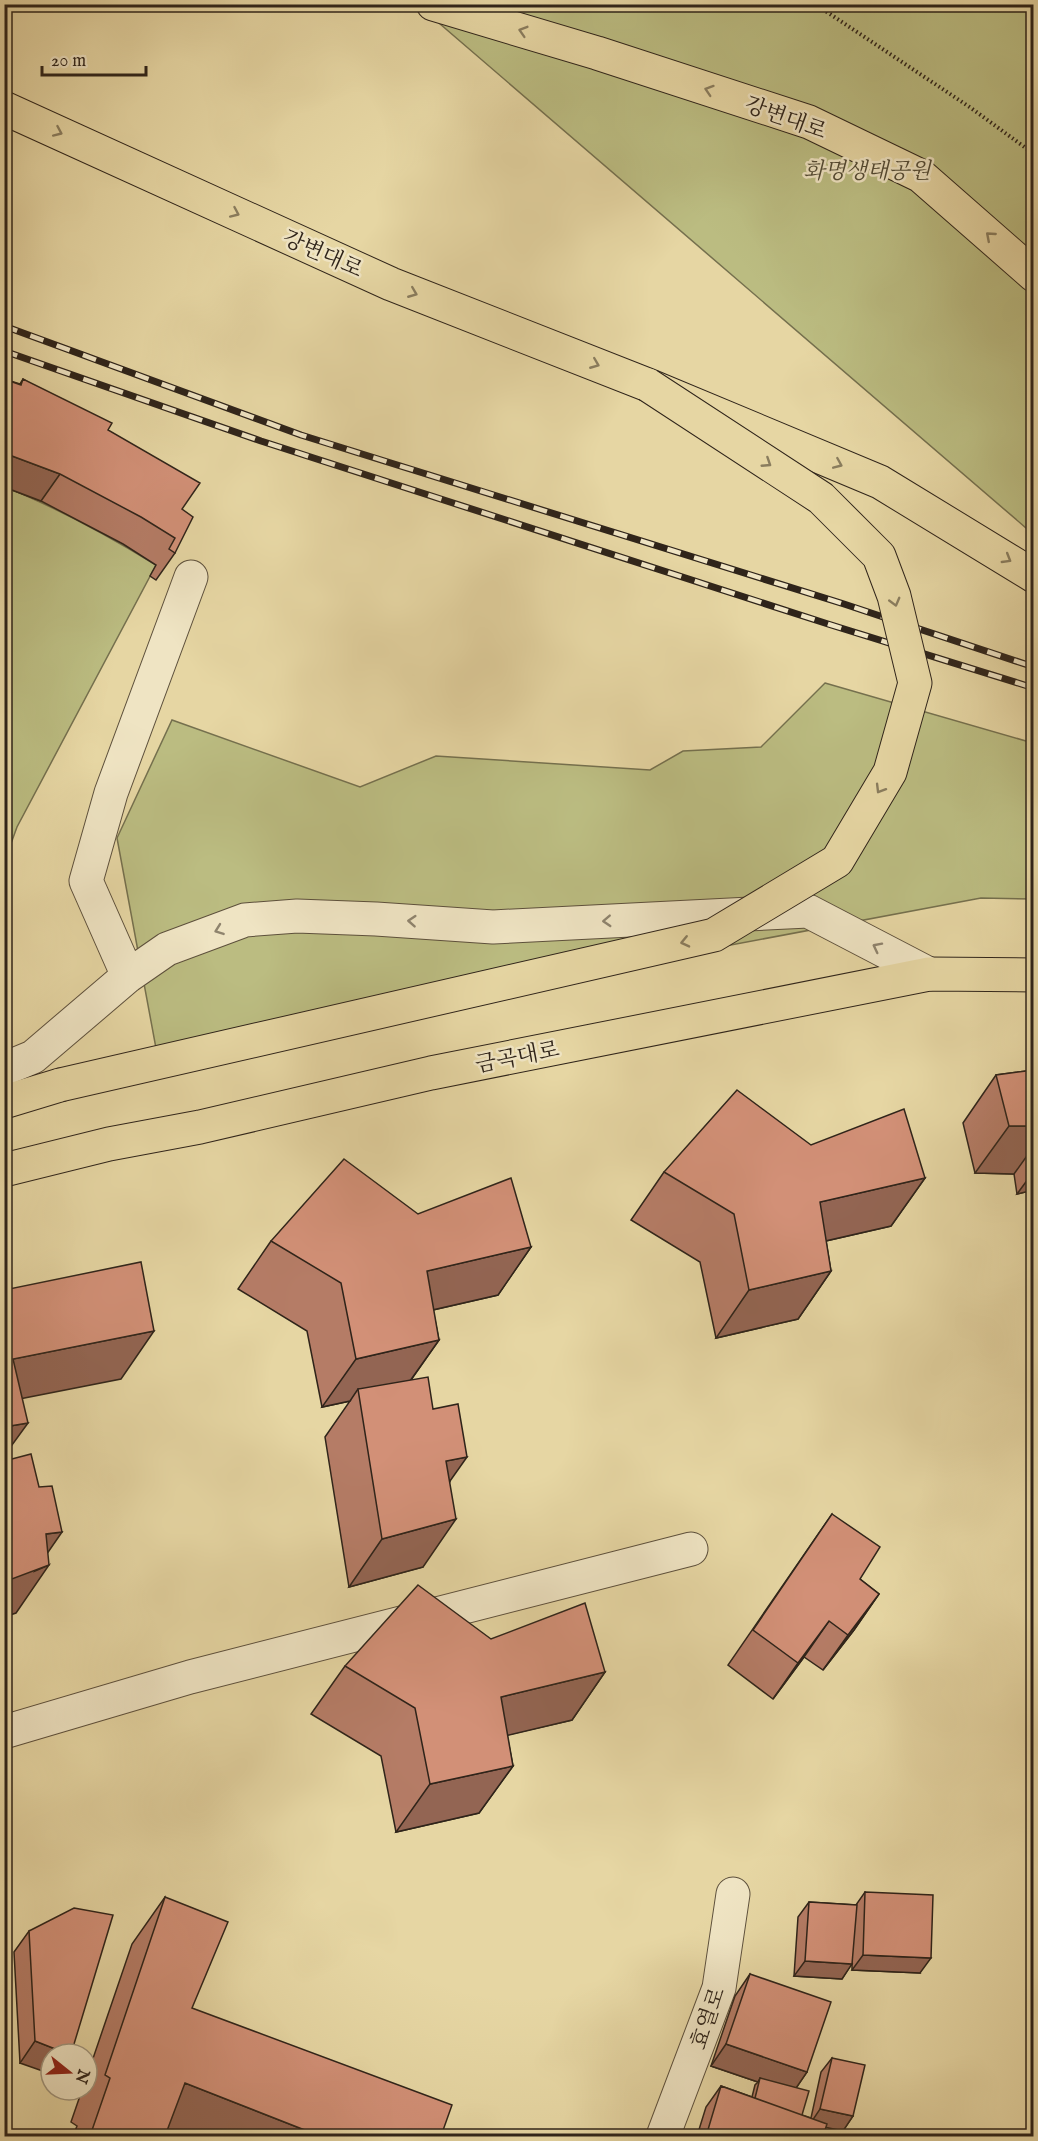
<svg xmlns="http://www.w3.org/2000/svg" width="1038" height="2141" font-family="'IM FELL English','Noto Serif KR',serif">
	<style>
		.green { fill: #bbbc81; stroke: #75704e; stroke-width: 1.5 }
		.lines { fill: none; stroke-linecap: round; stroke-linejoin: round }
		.minor-casing { stroke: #5d503c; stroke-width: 35 }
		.major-casing { stroke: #2f241a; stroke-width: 35 }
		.highway-casing { stroke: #2f241a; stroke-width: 35 }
		.path { stroke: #2f241a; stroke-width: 4; stroke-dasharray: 1.5 3; stroke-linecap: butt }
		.minor { stroke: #efe4c3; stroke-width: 33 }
		.major { stroke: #e6d6a3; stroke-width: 33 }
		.highway { stroke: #e6d6a3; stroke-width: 33 }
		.rail-casing { stroke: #2f241a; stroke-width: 7 }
		.rail { stroke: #efe4c3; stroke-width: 4.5; stroke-dasharray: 14; stroke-linecap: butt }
		.highway-bridge-casing { stroke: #2f241a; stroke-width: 35; stroke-linecap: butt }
		.highway-bridge { stroke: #e6d6a3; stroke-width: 33 }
		.wall { fill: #b57c66; stroke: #2f241a; stroke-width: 1.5 }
		.shaded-wall { fill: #936553; stroke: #2f241a; stroke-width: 1.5 }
		.building { fill: #d29077; stroke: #2f241a; stroke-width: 1.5 }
		.oneway { stroke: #8a7d5e }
		.oneway2 { stroke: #8f846e }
		.labels { text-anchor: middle; stroke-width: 5; stroke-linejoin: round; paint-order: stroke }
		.street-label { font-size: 22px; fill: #2f241a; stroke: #efe4c3 }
		.park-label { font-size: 22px; font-style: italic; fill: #524a34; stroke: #efe4c3 }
	</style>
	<rect width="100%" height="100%" fill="#e6d6a3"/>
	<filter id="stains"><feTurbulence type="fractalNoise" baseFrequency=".00333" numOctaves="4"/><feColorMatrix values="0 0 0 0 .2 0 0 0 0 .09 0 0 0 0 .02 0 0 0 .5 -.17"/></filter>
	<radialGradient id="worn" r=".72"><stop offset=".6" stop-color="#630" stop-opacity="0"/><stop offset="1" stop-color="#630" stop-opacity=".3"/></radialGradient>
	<path class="green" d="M 418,5 L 1033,5 L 1033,534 Z
		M 5,487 C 58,508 107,535 156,565 L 17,827 L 5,860 Z
		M 825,683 L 1033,743 L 1033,899 L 981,898 L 603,969 L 158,1059 L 117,838 L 172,720 L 360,787 L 436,756 L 650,770 L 683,751 L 761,747 Z"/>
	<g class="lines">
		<defs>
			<path id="minor" d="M 128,976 L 86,881 L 111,793 L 191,577
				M 4,1069 L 33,1057 L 128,976 L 167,949 L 245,920 L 297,916 L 376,919 L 493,927 L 808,911 L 929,974
				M 4,1732 L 190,1677 L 691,1549
				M 663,2136 L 719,1988 L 733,1894"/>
			<path id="major" d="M 4,1170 L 109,1144 L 200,1127 L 431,1073 L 929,974 L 1034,975"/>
			<path id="highway" d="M 433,4 L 597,53 L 809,122 L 921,176 L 1034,275
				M 4,108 L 391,284 L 648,385 L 880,482 L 1034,576
				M 4,1102 L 60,1085"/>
		</defs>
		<use href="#minor" class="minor-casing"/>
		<use href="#major" class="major-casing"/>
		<use href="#highway" class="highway-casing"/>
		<path class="path" d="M 815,4 L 971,108 L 1034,154"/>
		<use href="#minor" class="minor"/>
		<use href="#major" class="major"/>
		<use href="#highway" class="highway"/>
		<defs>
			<path id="rail" d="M 4,326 L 301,435 L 844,604 L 1034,667
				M 4,351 L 261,441 L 828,624 L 1034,688"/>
		</defs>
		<use href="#rail" class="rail-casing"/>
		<use href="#rail" class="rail"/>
		<defs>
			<path id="highway-bridge" d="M 60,1085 L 714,935 L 837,861 L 890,772 L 915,683 L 894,596 L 879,556 L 821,498 L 648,385"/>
		</defs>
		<use href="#highway-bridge" class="highway-bridge-casing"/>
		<use href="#highway-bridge" class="highway-bridge"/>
	</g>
	<path class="wall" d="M 4,379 L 20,384 L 23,379 L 108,430 L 182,509 L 175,553 L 156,580 L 150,576 L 156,565 L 123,544 L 41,501 L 4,487 Z
		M 1034,1070 L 1034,1190 L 1017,1194 L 1014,1174 L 975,1173 L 963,1123 L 996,1075 Z
		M 811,1145 L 925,1178 L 891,1226 L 826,1241 L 831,1271 L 798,1319 L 716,1338 L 700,1262 L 631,1220 L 664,1172 Z
		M 418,1214 L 531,1247 L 498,1295 L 433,1310 L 439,1340 L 411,1380 L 433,1409 L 450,1481 L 423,1567 L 349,1587 L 325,1437 L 350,1401 L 322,1407 L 307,1331 L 238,1289 L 271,1241 Z
		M 832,1514 L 860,1579 L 879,1594 L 854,1630 L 823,1670 L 804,1657 L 773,1699 L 728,1665 Z
		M 491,1639 L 605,1672 L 572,1720 L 507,1735 L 513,1766 L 479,1813 L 396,1832 L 381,1756 L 311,1714 L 345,1666 Z
		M 865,1892 L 920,1973 L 852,1970 L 852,1963 L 842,1979 L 794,1976 L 798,1917 L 809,1902 L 856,1905 Z
		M 165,1897 L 192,2008 L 165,2136 L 73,2136 L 77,2126 L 71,2122 L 82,2090 L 87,2090 L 87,2076 L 132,1944 Z
		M 29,1931 L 71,2054 L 20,2063 L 14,1952 Z
		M 750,1974 L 807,2072 L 796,2088 L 802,2115 L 811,2118 L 821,2072 L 832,2058 L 853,2116 L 843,2131 L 826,2127 L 823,2136 L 697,2136 L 706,2107 L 721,2086 L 752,2097 L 755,2085 L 758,2082 L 711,2066 L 735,1996 Z"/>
	<path class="shaded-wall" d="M 4,453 L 60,474 L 41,501 L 4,487 Z
		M 1009,1126 L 1034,1126 L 1034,1146 L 1014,1174 L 975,1173 Z
		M 1034,1171 L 1034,1190 L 1017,1194 Z
		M 925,1178 L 891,1226 L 786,1250 L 820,1202 Z
		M 531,1247 L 498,1295 L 393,1319 L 427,1271 Z
		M 831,1271 L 798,1319 L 716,1338 L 749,1290 Z
		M 154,1331 L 121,1379 L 4,1402 L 13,1359 Z
		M 439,1340 L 405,1388 L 358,1389 L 350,1401 L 322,1407 L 356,1359 Z
		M 28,1423 L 4,1456 L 4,1427 Z
		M 467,1457 L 433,1505 L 446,1461 Z
		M 456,1519 L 423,1567 L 349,1587 L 382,1539 Z
		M 62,1532 L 35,1571 L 49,1565 L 16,1613 L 4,1617 L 4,1582 L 46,1534 Z
		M 879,1594 L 854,1630 L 823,1670 L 848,1635 Z
		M 829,1621 L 804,1657 L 773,1699 L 798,1663 Z
		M 605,1672 L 572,1720 L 467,1745 L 501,1697 Z
		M 513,1766 L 479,1813 L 396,1832 L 430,1784 Z
		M 863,1955 L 931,1958 L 920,1973 L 852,1970 Z
		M 805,1961 L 852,1964 L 842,1979 L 794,1976 Z
		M 35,2041 L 68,2054 L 51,2054 L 51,2074 L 20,2063 Z
		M 726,2044 L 807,2072 L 792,2094 L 760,2078 L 758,2082 L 711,2066 Z
		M 185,2083 L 320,2136 L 167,2136 L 152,2130 Z
		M 820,2109 L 853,2116 L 843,2131 L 810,2124 Z
		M 707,2133 L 716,2136 L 705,2136 Z"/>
	<path class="building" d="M 4,379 L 21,385 L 23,379 L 112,423 L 108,430 L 200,483 L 182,509 L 193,517 L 175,553 L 169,549 L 175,538 L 141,517 L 60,474 L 4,453 Z
		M 1034,1070 L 1034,1126 L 1009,1126 L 996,1075 Z
		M 737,1090 L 811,1145 L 904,1109 L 925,1178 L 820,1202 L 831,1271 L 749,1290 L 734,1214 L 664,1172 Z
		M 344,1159 L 418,1214 L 511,1178 L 531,1247 L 427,1271 L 439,1340 L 356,1359 L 341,1283 L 271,1241 Z
		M 141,1262 L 154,1331 L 13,1359 L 28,1423 L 4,1427 L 4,1290 Z
		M 428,1377 L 433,1409 L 458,1404 L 467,1457 L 446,1461 L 456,1519 L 382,1539 L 358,1389 Z
		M 31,1454 L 39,1487 L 52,1486 L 62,1532 L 46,1534 L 49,1565 L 4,1582 L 4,1461 Z
		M 832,1514 L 880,1547 L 860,1579 L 879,1594 L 848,1635 L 829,1621 L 798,1663 L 753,1630 Z
		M 418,1585 L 491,1639 L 585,1603 L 605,1672 L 501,1697 L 513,1766 L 430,1784 L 415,1708 L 345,1666 Z
		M 865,1892 L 933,1895 L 931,1958 L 863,1955 Z
		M 165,1897 L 228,1922 L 192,2008 L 452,2105 L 441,2136 L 320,2136 L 185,2083 L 165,2136 L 90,2136 L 110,2078 L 105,2075 Z
		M 809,1902 L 857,1905 L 852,1964 L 805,1961 Z
		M 74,1908 L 113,1915 L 71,2054 L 68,2054 L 35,2041 L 29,1931 Z
		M 750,1974 L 831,2002 L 807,2072 L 726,2044 Z
		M 832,2058 L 865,2065 L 853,2116 L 820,2109 Z
		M 760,2078 L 809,2091 L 802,2115 L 755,2098 Z
		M 721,2086 L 827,2124 L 823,2136 L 716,2136 L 707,2133 Z"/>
	<defs><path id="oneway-chevron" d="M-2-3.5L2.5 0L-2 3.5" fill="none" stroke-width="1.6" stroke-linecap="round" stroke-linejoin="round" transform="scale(1.5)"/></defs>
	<g class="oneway">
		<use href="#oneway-chevron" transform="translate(523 31) rotate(-163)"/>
		<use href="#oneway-chevron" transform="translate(709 90) rotate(-162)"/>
		<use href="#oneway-chevron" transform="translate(58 132) rotate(24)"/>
		<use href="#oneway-chevron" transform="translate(235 213) rotate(24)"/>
		<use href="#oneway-chevron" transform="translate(990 236) rotate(-139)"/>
		<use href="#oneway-chevron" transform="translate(413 293) rotate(22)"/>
		<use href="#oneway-chevron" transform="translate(595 364) rotate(22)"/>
		<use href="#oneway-chevron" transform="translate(767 463) rotate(33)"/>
		<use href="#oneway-chevron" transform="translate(838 464) rotate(23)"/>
		<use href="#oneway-chevron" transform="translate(1007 559) rotate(31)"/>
		<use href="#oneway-chevron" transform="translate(895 602) rotate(75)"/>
		<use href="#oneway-chevron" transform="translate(880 789) rotate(121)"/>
		<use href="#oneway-chevron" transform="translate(685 942) rotate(167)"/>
	</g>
	<g class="oneway2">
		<use href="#oneway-chevron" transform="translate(412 921) rotate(-176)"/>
		<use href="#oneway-chevron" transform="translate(607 921) rotate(177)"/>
		<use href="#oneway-chevron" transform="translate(219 930) rotate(160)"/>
		<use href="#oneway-chevron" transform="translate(877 947) rotate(-153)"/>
	</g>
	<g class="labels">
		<g class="street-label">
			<text transform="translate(786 117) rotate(20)" y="8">강변대로</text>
			<text transform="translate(323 253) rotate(24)" y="8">강변대로</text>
			<text transform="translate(517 1056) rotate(-11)" y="8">금곡대로</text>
			<text transform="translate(707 2018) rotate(-71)" y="8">효열로</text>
		</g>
		<g class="park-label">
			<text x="867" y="178">화명생태공원</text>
		</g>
	</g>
	<rect width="1038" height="2141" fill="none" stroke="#e6d6a3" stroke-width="24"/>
	<rect x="6" y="6" width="1026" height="2129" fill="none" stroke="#2f241a" stroke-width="3"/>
	<rect x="12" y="12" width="1014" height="2117" fill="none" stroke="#2f241a" stroke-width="1.5"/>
	<g transform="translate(69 2072) rotate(108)"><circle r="28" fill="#efe4c3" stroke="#a2977f" stroke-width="1.5"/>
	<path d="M0-4.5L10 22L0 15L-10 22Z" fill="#8f2418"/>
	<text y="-9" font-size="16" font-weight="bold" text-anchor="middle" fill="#2f241a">N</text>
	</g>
	<path d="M42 66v9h104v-9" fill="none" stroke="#2f241a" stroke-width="3"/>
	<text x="51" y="66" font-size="18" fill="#2f241a" stroke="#efe4c3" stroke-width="4.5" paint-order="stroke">20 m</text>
	<rect width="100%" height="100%" filter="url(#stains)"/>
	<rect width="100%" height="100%" fill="url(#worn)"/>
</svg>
